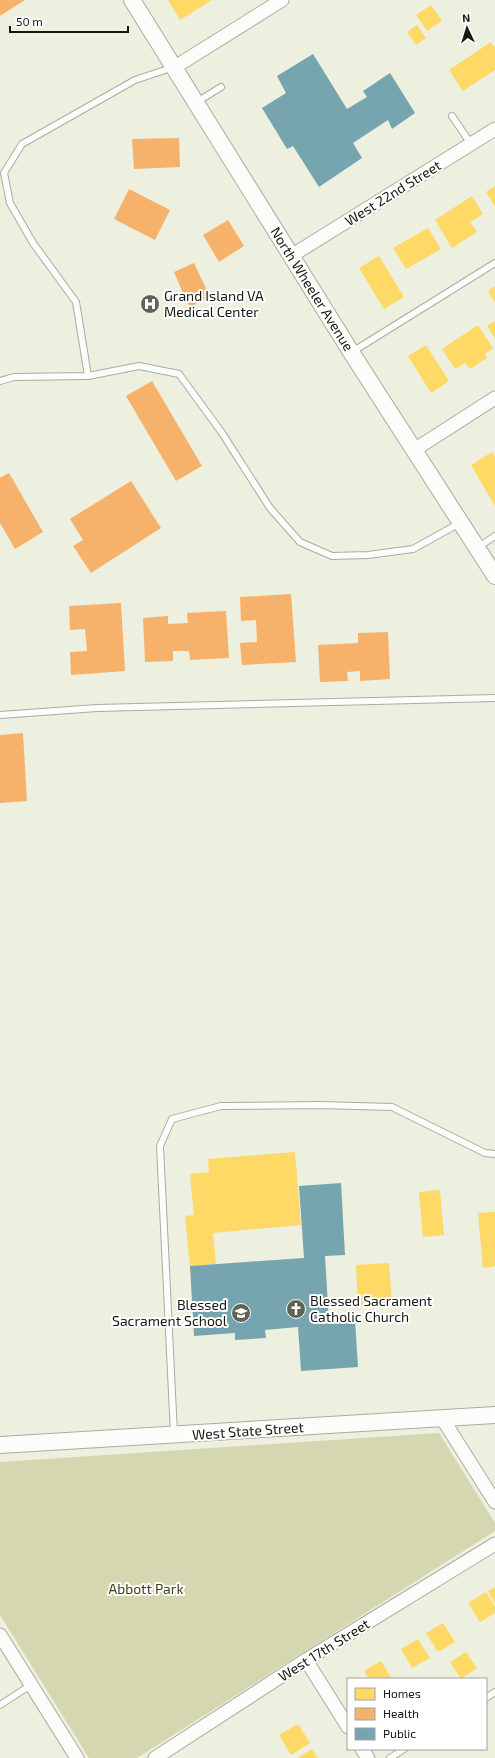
<svg xmlns="http://www.w3.org/2000/svg" width="495" height="1758" font-family="'Exo 2',sans-serif">
	<style>
		.green { fill: #d5d7b0 }
		.homes { fill: #ffd966 }
		.health { fill: #f6b26b }
		.public { fill: #76a5af }
		.lines { fill: none; stroke-linecap: round; stroke-linejoin: round }
		.service-casing { stroke: #abaca0; stroke-width: 8 }
		.minor-casing { stroke: #abaca0; stroke-width: 15 }
		.tertiary-casing { stroke: #abaca0; stroke-width: 18 }
		.service { stroke: #fcfdfa; stroke-width: 6 }
		.minor { stroke: #fcfdfa; stroke-width: 13 }
		.tertiary { stroke: #fcfdfa; stroke-width: 16 }
		.labels { text-anchor: middle; stroke-width: 4; stroke-linejoin: round; paint-order: stroke }
		.street-label { font-size: 14px; fill: #17180e; stroke: #fff }
		.poi-label { font-size: 14px; fill: #17180e; stroke: #fff; text-anchor: start }
		.park-label { font-size: 14px; fill: #424219; stroke: #fff }
	</style>
	<rect width="100%" height="100%" fill="#edefdf"/>
	<path class="green" d="M 439,1433 L 495,1523 L 495,1531 L 137,1758 L 89,1758 L 0,1615 L 0,1462 Z"/>
	<path class="homes" d="M 168,0 L 212,0 L 180,20 Z
		M 431,5 L 442,21 L 427,31 L 416,15 Z
		M 417,25 L 426,38 L 416,45 L 407,32 Z
		M 491,42 L 495,48 L 495,70 L 463,91 L 449,70 Z
		M 495,186 L 495,207 L 486,192 Z
		M 472,196 L 483,214 L 470,222 L 477,232 L 452,248 L 435,220 Z
		M 428,228 L 441,249 L 406,269 L 393,248 Z
		M 379,256 L 404,297 L 384,309 L 359,268 Z
		M 495,286 L 495,303 L 488,291 Z
		M 495,321 L 495,339 L 487,326 Z
		M 478,325 L 493,348 L 485,354 L 487,358 L 470,369 L 465,363 L 455,369 L 442,349 Z
		M 426,345 L 449,381 L 431,393 L 408,356 Z
		M 492,452 L 495,457 L 495,506 L 471,465 Z
		M 295,1152 L 301,1225 L 213,1233 L 216,1264 L 190,1266 L 185,1216 L 194,1215 L 190,1174 L 209,1172 L 208,1159 Z
		M 440,1190 L 444,1235 L 423,1237 L 419,1192 Z
		M 495,1212 L 495,1266 L 483,1268 L 478,1213 Z
		M 389,1263 L 392,1304 L 358,1307 L 356,1265 Z
		M 495,1587 L 495,1604 L 488,1591 Z
		M 486,1592 L 495,1607 L 495,1613 L 480,1622 L 468,1603 Z
		M 443,1623 L 455,1642 L 438,1652 L 426,1633 Z
		M 418,1639 L 430,1658 L 412,1668 L 401,1649 Z
		M 466,1652 L 477,1668 L 461,1679 L 450,1662 Z
		M 381,1661 L 392,1679 L 369,1679 L 364,1671 Z
		M 298,1724 L 310,1743 L 291,1755 L 279,1735 Z
		M 312,1749 L 318,1758 L 297,1758 Z"/>
	<path class="health" d="M 0,0 L 25,0 L 0,16 Z
		M 179,138 L 180,167 L 134,169 L 132,139 Z
		M 129,189 L 170,210 L 155,240 L 114,219 Z
		M 228,220 L 244,246 L 219,262 L 203,235 Z
		M 194,263 L 210,297 L 189,307 L 174,272 Z
		M 152,381 L 202,466 L 176,481 L 126,396 Z
		M 9,473 L 43,532 L 15,549 L 0,523 L 0,478 Z
		M 131,481 L 161,528 L 91,573 L 73,546 L 83,540 L 70,519 Z
		M 291,594 L 296,662 L 242,665 L 240,643 L 257,642 L 256,620 L 241,621 L 240,597 Z
		M 121,603 L 125,671 L 71,675 L 70,652 L 87,651 L 85,629 L 70,630 L 69,606 Z
		M 226,611 L 229,658 L 190,660 L 189,651 L 173,651 L 173,661 L 145,662 L 143,618 L 168,616 L 168,624 L 188,623 L 187,613 Z
		M 388,632 L 390,679 L 360,681 L 360,671 L 347,672 L 348,681 L 320,682 L 318,645 L 358,643 L 358,633 Z
		M 23,733 L 27,801 L 0,803 L 0,735 Z"/>
	<path class="public" d="M 313,54 L 347,109 L 367,97 L 363,91 L 390,73 L 415,113 L 392,129 L 388,120 L 353,143 L 362,158 L 319,187 L 293,146 L 287,149 L 262,108 L 286,93 L 277,76 Z
		M 341,1183 L 345,1255 L 325,1256 L 329,1322 L 355,1320 L 358,1367 L 301,1371 L 298,1327 L 265,1330 L 266,1338 L 235,1340 L 235,1333 L 194,1336 L 190,1266 L 304,1258 L 299,1186 Z"/>
	<g class="lines">
		<defs>
			<path id="service" d="M 197,102 L 221,87
				M 452,116 L 471,144
				M 352,352 L 495,263
				M 88,376 L 76,302 L 33,243 L 10,203 L 4,173 L 22,144 L 135,80 L 174,67
				M 0,381 L 14,377 L 88,376 L 139,366 L 179,374 L 222,433 L 270,508 L 300,542 L 332,556 L 368,555 L 413,549 L 460,523
				M 477,548 L 495,536
				M 0,715 L 97,708 L 495,698
				M 174,1434 L 160,1146 L 172,1119 L 221,1106 L 320,1105 L 392,1107 L 485,1153 L 495,1154
				M 486,1698 L 495,1692
				M 0,1705 L 31,1685
				M 390,1758 L 404,1749"/>
			<path id="minor" d="M 175,67 L 282,0
				M 291,256 L 495,129
				M 414,450 L 495,398
				M 442,1418 L 495,1502
				M 0,1635 L 77,1758
				M 306,1660 L 348,1727
				M 362,1749 L 368,1758
				M 155,1758 L 306,1660 L 495,1544"/>
			<path id="tertiary" d="M 132,0 L 351,352 L 495,576
				M 0,1445 L 495,1415"/>
		</defs>
		<use href="#service" class="service-casing"/>
		<use href="#minor" class="minor-casing"/>
		<use href="#tertiary" class="tertiary-casing"/>
		<use href="#service" class="service"/>
		<use href="#minor" class="minor"/>
		<use href="#tertiary" class="tertiary"/>
	</g>
	<defs>
		<symbol id="hospital-disc" viewBox="-11 -11 22 22"><circle r="9.5" fill="#626357" stroke="#fff"/><path d="M-5-5h3v3.5h4V-5h3V5h-3V1.5h-4V5h-3Z" fill="#fff"/></symbol>
		<symbol id="church-disc" viewBox="-11 -11 22 22"><circle r="9.5" fill="#626357" stroke="#fff"/><path d="M-1.2-6h2.4v3.5h3.3v2.4h-3.3V6h-2.4V-.1h-3.3v-2.4h3.3Z" fill="#fff"/></symbol>
		<symbol id="school-disc" viewBox="-11 -11 22 22"><circle r="9.5" fill="#626357" stroke="#fff"/><path d="M0-5L7-2L0 1L-7-2ZM-4 1L0 2.5L4 1V4Q0 6-4 4Z" fill="#fff"/></symbol>
	</defs>
	<g fill-rule="evenodd">
		<use href="#hospital-disc" x="139" y="293" width="22" height="22"/>
		<use href="#church-disc" x="285" y="1298" width="22" height="22"/>
		<use href="#school-disc" x="230" y="1302" width="22" height="22"/>
	</g>
	<g class="labels">
		<g class="street-label">
			<text transform="translate(393 193) rotate(-32)" y="5">West 22nd Street</text>
			<text transform="translate(312 289) rotate(58)" y="5">North Wheeler Avenue</text>
			<text transform="translate(248 1431) rotate(-4)" y="5">West State Street</text>
			<text transform="translate(324 1650) rotate(-32)" y="5">West 17th Street</text>
		</g>
		<g class="poi-label">
			<text x="164" y="301">Grand Island VA<tspan x="164" dy="16">Medical Center</tspan></text>
			<text x="310" y="1306">Blessed Sacrament<tspan x="310" dy="16">Catholic Church</tspan></text>
			<text x="227" y="1310" text-anchor="end">Blessed<tspan x="227" dy="16">Sacrament School</tspan></text>
		</g>
		<g class="park-label">
			<text x="146" y="1594">Abbott Park</text>
		</g>
	</g>
	<rect x="347" y="1678" width="140" height="72" fill="#ffffff" stroke="#a2a39f"/>
	<rect x="355" y="1688" width="20" height="12" fill="#ffd966" stroke="#a2a39f"/>
	<text x="383" y="1698" font-size="12" fill="#17180e">Homes</text>
	<rect x="355" y="1708" width="20" height="12" fill="#f6b26b" stroke="#a2a39f"/>
	<text x="383" y="1718" font-size="12" fill="#17180e">Health</text>
	<rect x="355" y="1728" width="20" height="12" fill="#76a5af" stroke="#a2a39f"/>
	<text x="383" y="1738" font-size="12" fill="#17180e">Public</text>
	<g transform="translate(467 28) rotate(356)" stroke="#ffffff" stroke-width="3" paint-order="stroke">
	<path d="M0-3L7 15L0 10L-7 15Z" fill="#17180e"/>
	<text y="-6" font-size="11" font-weight="bold" text-anchor="middle" fill="#17180e">N</text>
	</g>
	<path d="M10 26v6h118v-6" fill="none" stroke="#17180e" stroke-width="2"/>
	<text x="16" y="26" font-size="12" fill="#17180e" stroke="#ffffff" stroke-width="3" paint-order="stroke">50 m</text>
</svg>
